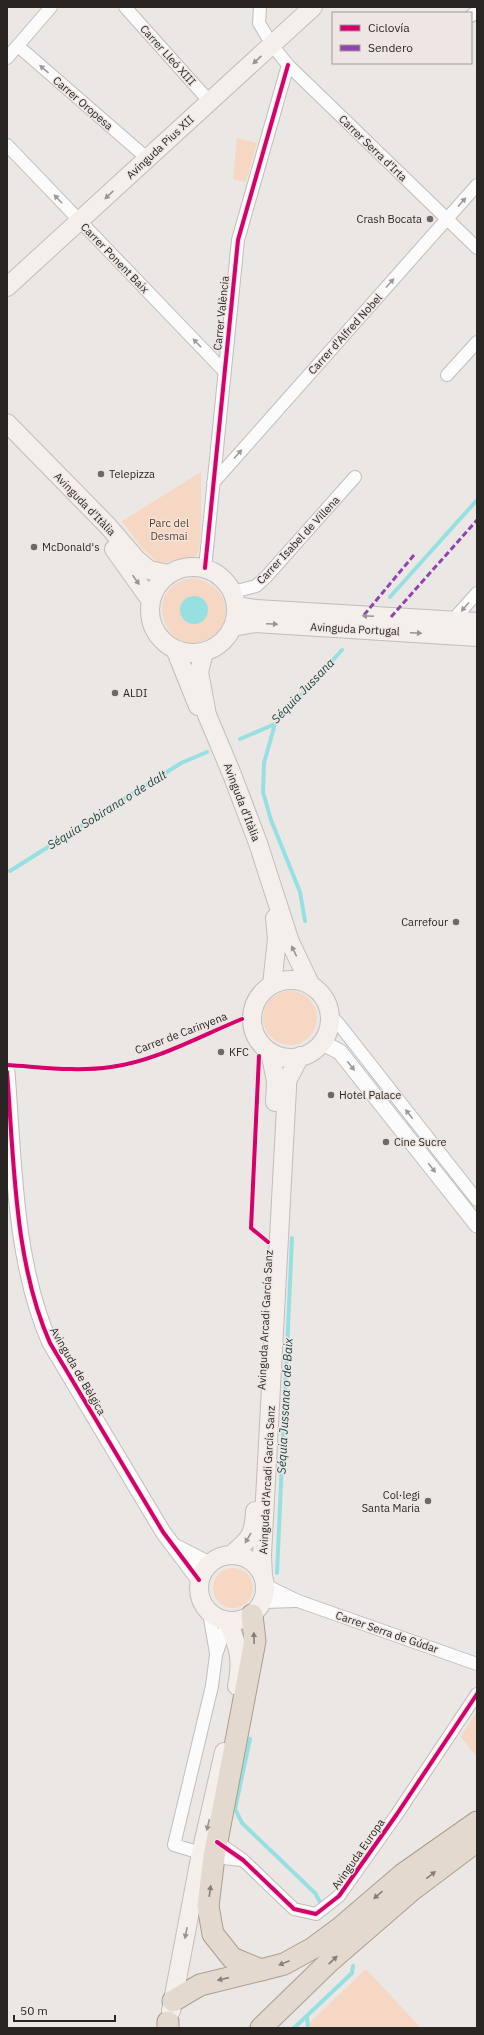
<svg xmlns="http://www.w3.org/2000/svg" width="484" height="2035" font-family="'IBM Plex Sans',sans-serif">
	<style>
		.green { fill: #f6d7c3; fill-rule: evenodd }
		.water { fill: #98dfe2 }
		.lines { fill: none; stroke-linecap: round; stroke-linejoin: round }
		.stream { stroke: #98dfe2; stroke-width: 4 }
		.minor-casing { stroke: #c0bdbc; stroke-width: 14 }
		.tertiary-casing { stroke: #c0bdbc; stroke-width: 17 }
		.secondary-casing { stroke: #c0bdbc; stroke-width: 20 }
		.trunk-casing { stroke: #ad9d8f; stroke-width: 23 }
		.minor { stroke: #fcfbfb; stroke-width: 12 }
		.tertiary { stroke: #fcfbfb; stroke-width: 15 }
		.secondary { stroke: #f4efea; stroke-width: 18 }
		.trunk { stroke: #e4d9ce; stroke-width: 21 }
		.quiet { stroke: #8e44ad; stroke-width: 3; stroke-dasharray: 6 3; stroke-linecap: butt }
		.cycleway-casing { stroke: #eee6e2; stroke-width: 6 }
		.cycleway { stroke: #d6006c; stroke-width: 4 }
		.oneway { fill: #989490 }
		.oneway2 { fill: #9d9b9a }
		.oneway3 { fill: #867f78 }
		.poi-dot { fill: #6c6967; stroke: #eee6e2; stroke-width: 1.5 }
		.labels { text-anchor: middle; stroke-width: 3; stroke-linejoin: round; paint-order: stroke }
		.street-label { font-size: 11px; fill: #282523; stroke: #eee6e2 }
		.poi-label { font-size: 11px; fill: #282523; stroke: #eee6e2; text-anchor: start }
		.park-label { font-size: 11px; fill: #653a1a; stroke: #eee6e2 }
		.water-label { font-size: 12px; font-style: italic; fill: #144446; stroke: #eee6e2 }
	</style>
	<rect width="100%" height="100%" fill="#ebe7e5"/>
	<path class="green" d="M 237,138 L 257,143 L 246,182 L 233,179 Z
		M 201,472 C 201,485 202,545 198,553 C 193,561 166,562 157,562 L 143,549 L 122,521 Z
		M 195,578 C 216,582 232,601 223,623 C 219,632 212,638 203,641 C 161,655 141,583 195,578 ZM 190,596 L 193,596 L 207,608 L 205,617 L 187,598 Z
		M263 1018a27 27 0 1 1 54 0a27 27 0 1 1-54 0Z
		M213 1588a20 20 0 1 1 40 0a20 20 0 1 1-40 0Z
		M 477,1711 L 477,1757 L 461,1737 Z
		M 366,1969 L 421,2028 L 304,2028 Z"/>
	<path class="water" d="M180 610a14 14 0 1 1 28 0a14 14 0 1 1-28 0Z"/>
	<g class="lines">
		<path class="stream" d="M 390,597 L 477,500
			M 275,724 L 264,763 L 263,792 L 271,820 L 300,892 L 305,921
			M 240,739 L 275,724 L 342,650
			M 10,871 L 181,763 L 207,752
			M 277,1573 L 292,1238
			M 250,1739 L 235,1809 L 242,1823 L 315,1893 L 320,1902
			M 307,2016 L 308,2028
			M 294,2028 L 352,1973 L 353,1966"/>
		<defs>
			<path id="minor" d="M 125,7 L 210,102
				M 260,7 L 259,23 L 272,45 L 288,65 L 477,248
				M 471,16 L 477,11
				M 18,46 L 148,159
				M 7,58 L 51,7
				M 7,145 L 224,371
				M 447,375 L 477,342
				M 213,483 L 477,185
				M 205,568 L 238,240 L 288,65
				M 233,592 L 256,586 L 266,577 L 355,477
				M 452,621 L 477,593
				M 329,1015 L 338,1023 L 477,1200
				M 265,1585 L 298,1601 L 477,1664
				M 263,1602 L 296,1601
				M 209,1613 L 216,1653
				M 227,1622 L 216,1655 L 212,1686 L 174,1845 L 214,1857 L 242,1860
				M 217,1842 L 243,1860 L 294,1909 L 316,1914 L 339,1896 L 397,1814 L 477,1694"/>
			<path id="tertiary" d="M 321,1042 L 340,1052 L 477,1225
				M 7,1072 C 14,1160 14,1262 50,1343 L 163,1532 L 199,1580
				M 176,1547 L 209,1564"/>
			<path id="secondary" d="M 7,287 L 313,7
				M 7,423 L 108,526 L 137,560 L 149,570 L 169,574
				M 114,549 L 151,601
				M150 610a43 43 0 1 1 86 0a43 43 0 1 1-86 0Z
				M 237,606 L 256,609 L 477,622
				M 233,627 L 255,623 L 477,637
				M 175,649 L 198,706
				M 204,652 L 199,672 L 207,715 L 231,772 L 258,843 L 290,942 L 311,986
				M252 1019a39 39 0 1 1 78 0a39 39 0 1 1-78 0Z
				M 272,985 L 277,939 L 275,918
				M 270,1052 L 276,1081 L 275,1102
				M199 1588a33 33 0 1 1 66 0a33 33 0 1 1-66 0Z
				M 231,1555 C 249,1540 254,1536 255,1511
				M 263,1577 L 262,1555 L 287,1088 L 287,1081 L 300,1056
				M 228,1622 C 238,1646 243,1660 237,1686
				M 171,2011 L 201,1853 L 224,1752"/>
			<path id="trunk" d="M 252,1615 L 255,1641 L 214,1857 L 208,1906 L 213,1934 L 232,1958 L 261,1970 L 284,1964 L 313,1948 L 340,1928 L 403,1874 L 477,1822
				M 173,2001 L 200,1985 L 261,1970
				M 168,2028 L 168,2022
				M 261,2028 L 330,1961 L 412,1890 L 477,1841"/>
		</defs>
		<use href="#minor" class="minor-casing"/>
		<use href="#tertiary" class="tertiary-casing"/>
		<use href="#secondary" class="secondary-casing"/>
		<use href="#trunk" class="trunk-casing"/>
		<use href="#minor" class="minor"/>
		<use href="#tertiary" class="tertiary"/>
		<use href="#secondary" class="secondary"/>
		<use href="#trunk" class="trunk"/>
		<path class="quiet" d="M 364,615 L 414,555
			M 391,617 L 477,520"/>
		<defs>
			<path id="cycleway" d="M 205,568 L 238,240 L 288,65
				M 259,1056 L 251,1228 L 268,1242
				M 7,1065 C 41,1067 76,1072 111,1067 C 156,1061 200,1036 242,1019
				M 7,1072 C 14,1160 14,1262 50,1343 L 163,1532 L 199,1580
				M 217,1842 L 243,1860 L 294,1909 L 316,1914 L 339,1896 L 397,1814 L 477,1694"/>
		</defs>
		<use href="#cycleway" class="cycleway-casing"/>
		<use href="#cycleway" class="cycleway"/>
	</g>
	<defs><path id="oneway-solid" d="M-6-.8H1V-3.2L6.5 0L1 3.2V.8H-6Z"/></defs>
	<g class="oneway">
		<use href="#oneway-solid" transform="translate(257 60) rotate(137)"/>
		<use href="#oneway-solid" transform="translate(109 195) rotate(137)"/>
		<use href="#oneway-solid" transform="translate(136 580) rotate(55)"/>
		<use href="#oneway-solid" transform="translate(368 616) rotate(-177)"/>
		<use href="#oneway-solid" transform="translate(272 624) rotate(3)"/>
		<use href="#oneway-solid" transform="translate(416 633) rotate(3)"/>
		<use href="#oneway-solid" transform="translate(294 951) rotate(-116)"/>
		<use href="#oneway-solid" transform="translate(248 1538) rotate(120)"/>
		<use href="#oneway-solid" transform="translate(208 1825) rotate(103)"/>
		<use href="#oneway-solid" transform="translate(186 1933) rotate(101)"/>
	</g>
	<g class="oneway2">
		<use href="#oneway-solid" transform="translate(44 69) rotate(-139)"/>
		<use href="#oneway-solid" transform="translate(58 199) rotate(-134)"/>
		<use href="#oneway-solid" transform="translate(462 202) rotate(-48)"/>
		<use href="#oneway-solid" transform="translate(390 283) rotate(-48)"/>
		<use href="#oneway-solid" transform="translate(197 343) rotate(-134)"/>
		<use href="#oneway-solid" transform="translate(238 454) rotate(-48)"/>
		<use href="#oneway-solid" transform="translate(465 607) rotate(131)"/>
		<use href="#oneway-solid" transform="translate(351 1066) rotate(52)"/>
		<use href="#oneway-solid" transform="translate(409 1114) rotate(-128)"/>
		<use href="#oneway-solid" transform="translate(432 1168) rotate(52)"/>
	</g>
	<g class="oneway3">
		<use href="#oneway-solid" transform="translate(254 1638) rotate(-92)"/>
		<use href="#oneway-solid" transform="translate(431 1875) rotate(-37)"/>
		<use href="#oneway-solid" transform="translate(210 1891) rotate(-82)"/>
		<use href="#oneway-solid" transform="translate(378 1895) rotate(139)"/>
		<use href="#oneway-solid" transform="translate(333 1960) rotate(-43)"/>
		<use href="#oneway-solid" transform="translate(284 1963) rotate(158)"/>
		<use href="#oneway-solid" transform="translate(223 1979) rotate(167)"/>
	</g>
	<g class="poi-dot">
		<circle cx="430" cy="219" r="4"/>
		<circle cx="101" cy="474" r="4"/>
		<circle cx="34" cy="547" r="4"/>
		<circle cx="115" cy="693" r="4"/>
		<circle cx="456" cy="922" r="4"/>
		<circle cx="221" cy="1052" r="4"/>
		<circle cx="331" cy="1095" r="4"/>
		<circle cx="386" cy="1142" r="4"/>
		<circle cx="428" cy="1501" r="4"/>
	</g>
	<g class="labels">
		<g class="street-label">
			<text transform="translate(168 55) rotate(48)" y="4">Carrer Lleó XIII</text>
			<text transform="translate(83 103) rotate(41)" y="4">Carrer Oropesa</text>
			<text transform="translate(160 147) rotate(-43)" y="4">Avinguda Pius XII</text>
			<text transform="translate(373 148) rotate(44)" y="4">Carrer Serra d'Irta</text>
			<text transform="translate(115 258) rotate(46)" y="4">Carrer Ponent Baix</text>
			<text transform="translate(221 313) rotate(-84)" y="4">Carrer València</text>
			<text transform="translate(345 334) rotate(-48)" y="4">Carrer d'Alfred Nobel</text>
			<text transform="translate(85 504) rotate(46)" y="4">Avinguda d'Itàlia</text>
			<text transform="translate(298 540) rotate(-47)" y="4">Carrer Isabel de Villena</text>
			<text transform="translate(355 629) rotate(3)" y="4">Avinguda Portugal</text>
			<text transform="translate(242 802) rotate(69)" y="4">Avinguda d'Itàlia</text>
			<text transform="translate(181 1033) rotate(-21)" y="4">Carrer de Carinyena</text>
			<text transform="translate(265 1320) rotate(-87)" y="4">Avinguda Arcadi García Sanz</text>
			<text transform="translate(78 1371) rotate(60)" y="4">Avinguda de Bèlgica</text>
			<text transform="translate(267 1480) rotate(-87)" y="4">Avinguda d'Arcadi García Sanz</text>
			<text transform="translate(387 1632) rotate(19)" y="4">Carrer Serra de Gúdar</text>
			<text transform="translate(358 1854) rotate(-55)" y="4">Avinguda Europa</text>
		</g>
		<g class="poi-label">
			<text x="422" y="223" text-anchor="end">Crash Bocata</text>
			<text x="109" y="478">Telepizza</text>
			<text x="42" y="551">McDonald's</text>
			<text x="123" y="697">ALDI</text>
			<text x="448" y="926" text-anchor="end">Carrefour</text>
			<text x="229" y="1056">KFC</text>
			<text x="339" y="1099">Hotel Palace</text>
			<text x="394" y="1146">Cine Sucre</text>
			<text x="420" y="1499" text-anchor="end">Col·legi<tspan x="420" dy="13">Santa Maria</tspan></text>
		</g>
		<g class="park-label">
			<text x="169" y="527">Parc del<tspan x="169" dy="13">Desmai</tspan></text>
		</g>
		<g class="water-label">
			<text transform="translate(303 691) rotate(-46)" y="4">Séquia Jussana</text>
			<text transform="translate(107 810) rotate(-32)" y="4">Séquia Sobirana o de dalt</text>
			<text transform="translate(285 1406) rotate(-87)" y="4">Séquia Jussana o de Baix</text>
		</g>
	</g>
	<rect width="484" height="2035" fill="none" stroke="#282523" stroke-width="16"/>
	<rect x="332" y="12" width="140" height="52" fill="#eee6e2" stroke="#9f9996"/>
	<rect x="340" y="25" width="20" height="6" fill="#d6006c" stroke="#9f9996"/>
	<text x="368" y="32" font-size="12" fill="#282523">Ciclovía</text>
	<rect x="340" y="45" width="20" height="6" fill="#8e44ad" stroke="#9f9996"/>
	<text x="368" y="52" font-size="12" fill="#282523">Sendero</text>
	<path d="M14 2015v6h101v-6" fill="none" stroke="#282523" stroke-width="2"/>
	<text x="20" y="2015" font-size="12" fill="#282523" stroke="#eee6e2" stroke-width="3" paint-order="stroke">50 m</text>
</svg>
